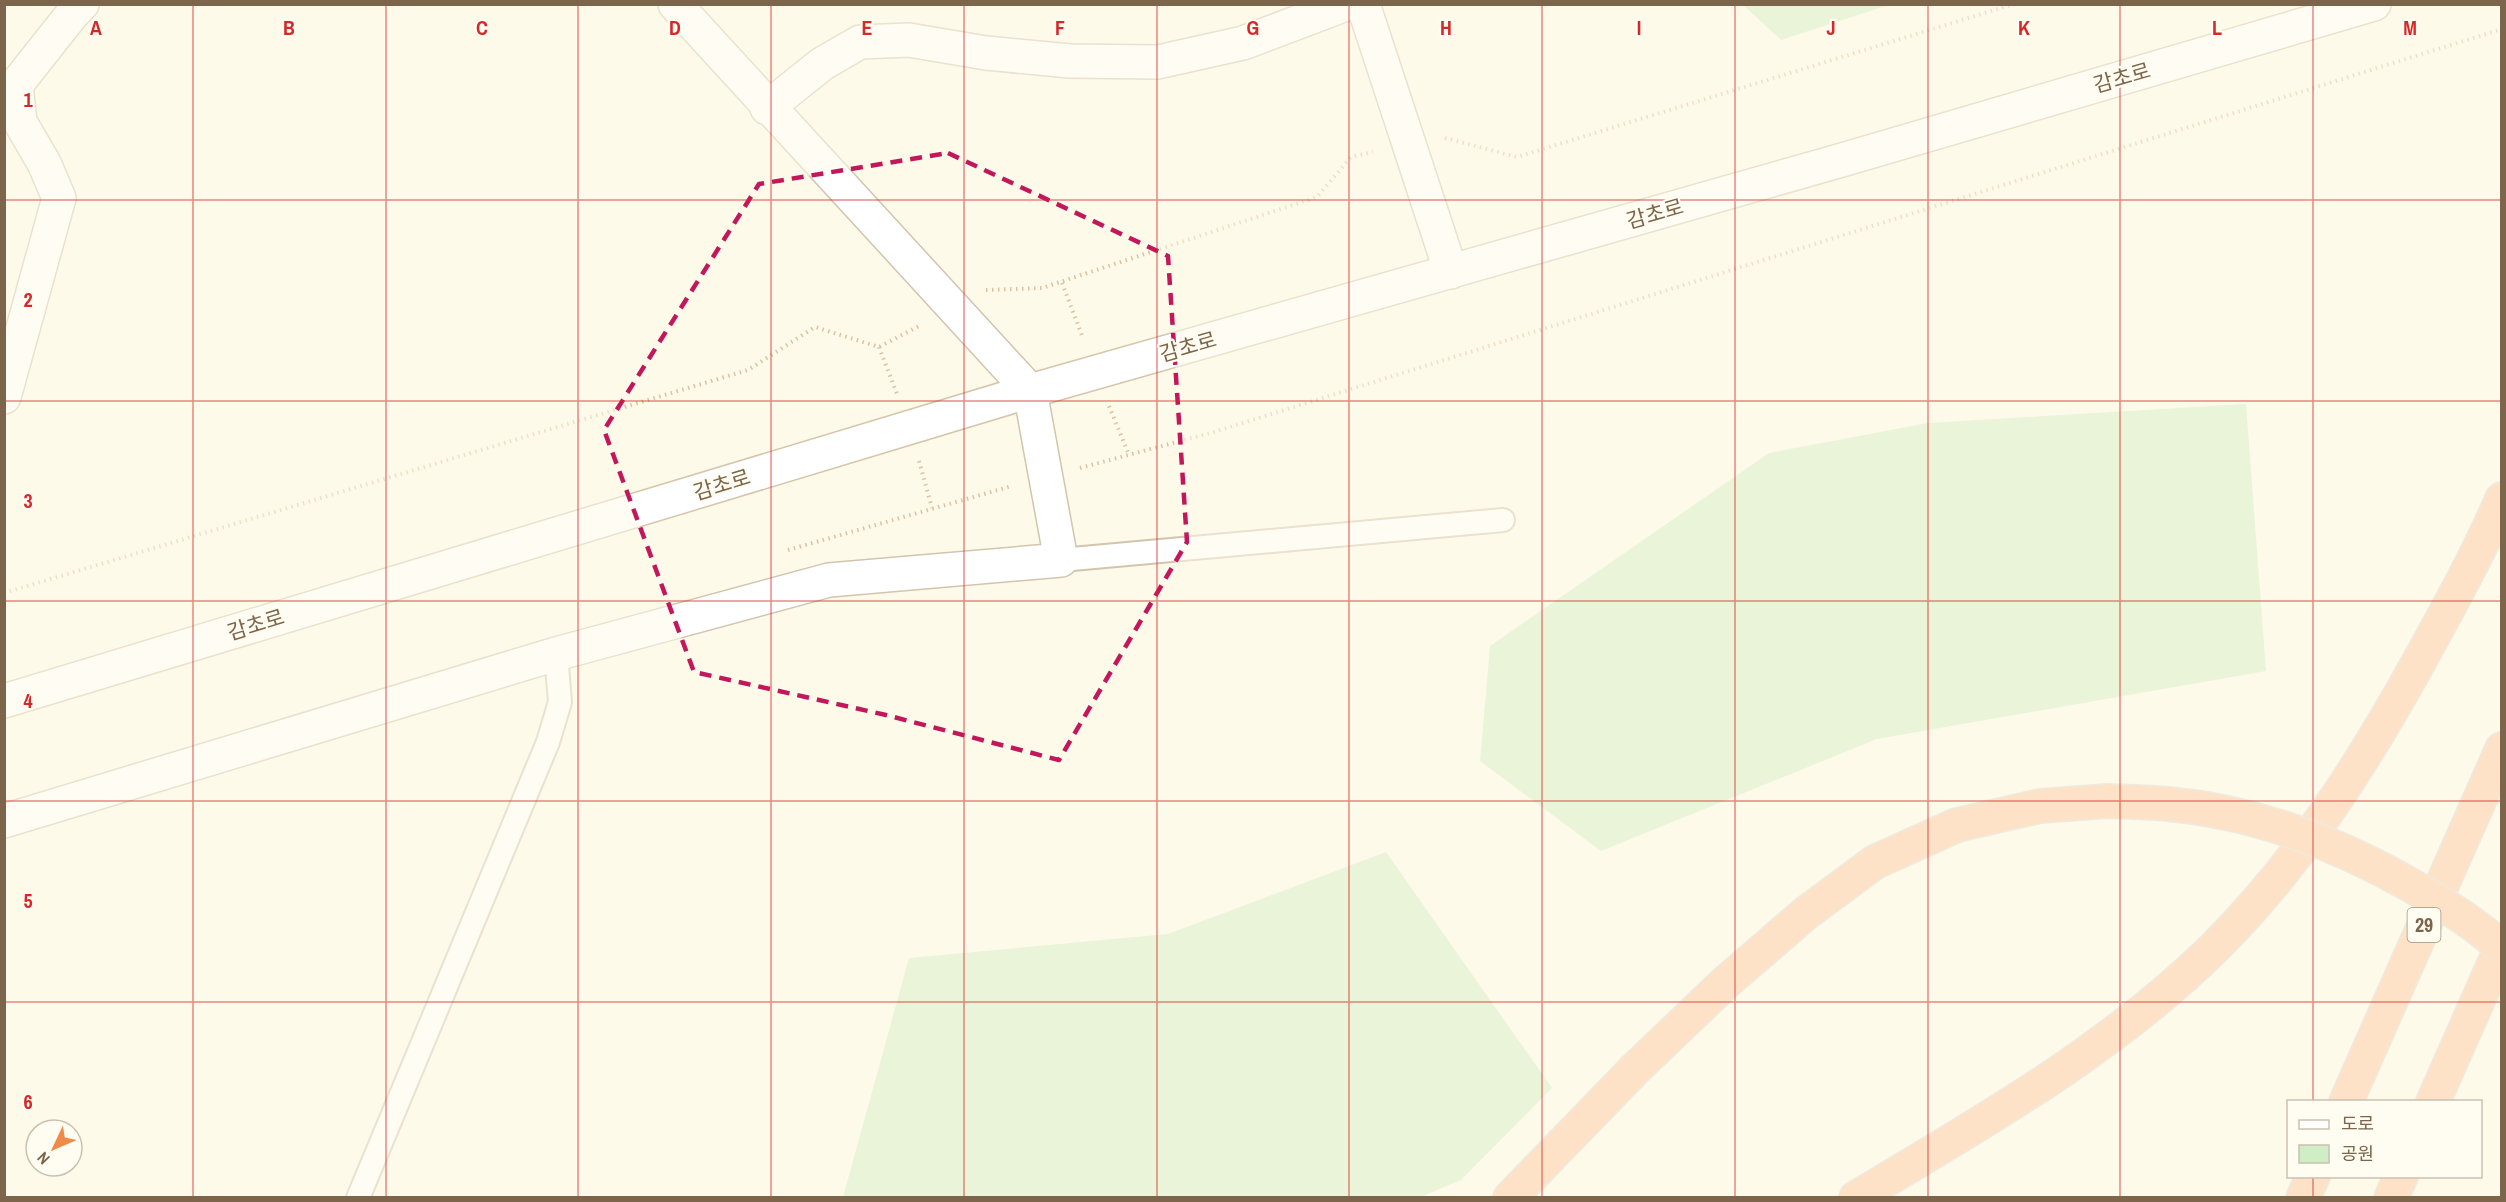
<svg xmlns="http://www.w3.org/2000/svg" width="2506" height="1202" font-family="'Archivo Narrow','Noto Sans KR',sans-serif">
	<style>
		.green { fill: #d0eec6 }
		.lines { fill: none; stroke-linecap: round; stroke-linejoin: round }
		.lane-casing { stroke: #d3c4ae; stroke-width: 26 }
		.street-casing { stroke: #d3c4ae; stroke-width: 36 }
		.secondary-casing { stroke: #d6c5ab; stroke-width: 36 }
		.highway-casing { stroke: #ddd7d0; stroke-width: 36 }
		.path { stroke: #dcc2a1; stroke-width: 4; stroke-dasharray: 1.5 4.5; stroke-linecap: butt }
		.lane { stroke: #fff; stroke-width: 22 }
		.street { stroke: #fff; stroke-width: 33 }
		.secondary { stroke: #fff; stroke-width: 33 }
		.highway { stroke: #fcc69d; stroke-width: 33 }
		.highway-bridge-casing { stroke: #ddd7d0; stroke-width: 36; stroke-linecap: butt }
		.highway-bridge { stroke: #fcc69d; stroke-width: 33 }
		.marked { fill: none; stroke: #c2185b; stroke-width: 4.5; stroke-dasharray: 12 8; stroke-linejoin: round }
		.grid { fill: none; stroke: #d62828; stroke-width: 1.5; stroke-opacity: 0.55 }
		.labels { text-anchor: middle; stroke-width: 4.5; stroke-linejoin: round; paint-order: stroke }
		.shield { fill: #fffcf2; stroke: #a3927c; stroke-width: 1.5 }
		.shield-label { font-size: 20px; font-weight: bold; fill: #7c654a }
		.street-label { font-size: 21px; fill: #7c654a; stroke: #fffcf2 }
		.grid-label { font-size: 20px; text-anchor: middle; font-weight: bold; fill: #d62828; stroke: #fffcf2; stroke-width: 4.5; stroke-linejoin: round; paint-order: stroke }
	</style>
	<rect width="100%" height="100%" fill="#fefaea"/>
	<path class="green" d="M 1743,5 L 1889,5 L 1781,40 Z
		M 2246,404 L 2266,671 L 1877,739 L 1601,851 L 1480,761 L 1490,646 L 1769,453 L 1928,423 Z
		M 1386,852 L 1552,1088 L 1461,1180 L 1418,1198 L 843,1197 L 909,958 L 1168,934 Z"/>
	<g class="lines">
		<defs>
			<path id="lane" d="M 1061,560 L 1503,520
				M 358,1198 L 548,742 L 560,702 L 556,654"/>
			<path id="street" d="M 1363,4 L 1451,272
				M 767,108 L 822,64 L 860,42 L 909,40 L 986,53 L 1070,61 L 1158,62 L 1243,43 L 1346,4
				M 4,397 L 59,198 L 44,163 L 20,122 L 16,85 L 73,13 L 82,4
				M 4,821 L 556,654 L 829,580 L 1061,560 L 1030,391 L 675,4"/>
			<path id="secondary" d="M 4,701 L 1030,391 L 1842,160 L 2374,4"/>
			<path id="highway" d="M 2346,1102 L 2502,749
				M 2433,1102 L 2502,946
				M 1510,1198 L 1634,1070 L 1725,983 L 1806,913 L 1875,862 L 1957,825 L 2040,806 L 2108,801
				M 1856,1198 C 1979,1124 2109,1051 2213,949 C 2299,864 2364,762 2422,656 C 2450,605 2479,553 2502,499
				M 2303,1198 L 2313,1176
				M 2391,1198 L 2401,1176"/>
		</defs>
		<use href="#lane" class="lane-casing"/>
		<use href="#street" class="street-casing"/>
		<use href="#secondary" class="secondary-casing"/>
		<use href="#highway" class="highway-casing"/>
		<path class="path" d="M 1445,138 L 1517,157 L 2014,4
			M 1062,283 L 1083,338
			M 986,290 L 1042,288 L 1317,197 L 1351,157 L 1373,152
			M 879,347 L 897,394
			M 1109,406 L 1129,455
			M 919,461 L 932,508
			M 1080,468 L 1214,432 L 2502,29
			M 788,550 L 1012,486
			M 4,593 L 748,370 L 815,327 L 879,347 L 921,325"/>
		<use href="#lane" class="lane"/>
		<use href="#street" class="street"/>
		<use href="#secondary" class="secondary"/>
		<use href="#highway" class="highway"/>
		<defs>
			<path id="highway-bridge" d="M 2108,801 C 2128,802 2148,802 2168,804 C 2254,812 2337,843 2412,886 C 2444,904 2475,923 2502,948"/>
		</defs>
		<use href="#highway-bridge" class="highway-bridge-casing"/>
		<use href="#highway-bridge" class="highway-bridge"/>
	</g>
	<path d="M0 0H2506V1202H0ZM 948,153 L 1168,256 L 1187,542 L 1059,760 L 886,715 L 694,672 L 604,430 L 759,184 Z" fill="#fefaea" fill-opacity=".55" fill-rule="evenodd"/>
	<path class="marked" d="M 948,153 L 1168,256 L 1187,542 L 1059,760 L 886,715 L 694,672 L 604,430 L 759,184 Z"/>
	<path class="grid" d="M 193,4 L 193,1198M 386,4 L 386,1198M 578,4 L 578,1198M 771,4 L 771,1198M 964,4 L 964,1198M 1157,4 L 1157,1198M 1349,4 L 1349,1198M 1542,4 L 1542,1198M 1735,4 L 1735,1198M 1928,4 L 1928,1198M 2120,4 L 2120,1198M 2313,4 L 2313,1102M 4,200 L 2502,200M 4,401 L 2502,401M 4,601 L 2502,601M 4,801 L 2502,801M 4,1002 L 2502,1002M 2313,1176 L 2313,1198"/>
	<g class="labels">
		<rect class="shield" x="2407.5" y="908" width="33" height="34" rx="4.5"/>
		<g class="shield-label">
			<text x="2424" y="932">29</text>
		</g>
		<g class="street-label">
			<text transform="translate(2122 78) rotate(-16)" y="7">감초로</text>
			<text transform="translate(1655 214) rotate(-16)" y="7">감초로</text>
			<text transform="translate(1188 347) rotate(-16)" y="7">감초로</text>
			<text transform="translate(722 485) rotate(-17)" y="7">감초로</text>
			<text transform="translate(256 625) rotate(-17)" y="7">감초로</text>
		</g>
	</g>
	<g class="grid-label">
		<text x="96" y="35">A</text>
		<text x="289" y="35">B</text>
		<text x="482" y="35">C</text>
		<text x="675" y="35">D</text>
		<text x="867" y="35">E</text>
		<text x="1060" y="35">F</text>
		<text x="1253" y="35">G</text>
		<text x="1446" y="35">H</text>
		<text x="1639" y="35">I</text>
		<text x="1831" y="35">J</text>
		<text x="2024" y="35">K</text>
		<text x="2217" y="35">L</text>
		<text x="2410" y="35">M</text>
		<text x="28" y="107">1</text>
		<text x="28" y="307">2</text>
		<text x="28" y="508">3</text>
		<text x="28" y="708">4</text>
		<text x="28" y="908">5</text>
		<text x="28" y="1109">6</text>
	</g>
	<rect width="2506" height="1202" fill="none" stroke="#7c654a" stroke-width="12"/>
	<rect x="2287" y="1100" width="195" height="78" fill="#fffcf2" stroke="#cbc0af" stroke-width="1.5"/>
	<rect x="2299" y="1120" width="30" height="9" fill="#ffffff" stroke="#cbc0af" stroke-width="1.5"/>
	<text x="2341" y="1130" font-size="18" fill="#7c654a">도로</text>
	<rect x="2299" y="1145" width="30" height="18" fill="#d0eec6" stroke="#cbc0af" stroke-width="1.5"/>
	<text x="2341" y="1160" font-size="18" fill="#7c654a">공원</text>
	<g transform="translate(54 1148) rotate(226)"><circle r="28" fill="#fffcf2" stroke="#cbc0af" stroke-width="1.5"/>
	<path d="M0-4.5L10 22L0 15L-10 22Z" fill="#f08a47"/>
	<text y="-9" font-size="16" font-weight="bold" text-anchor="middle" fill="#7c654a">N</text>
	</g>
</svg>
